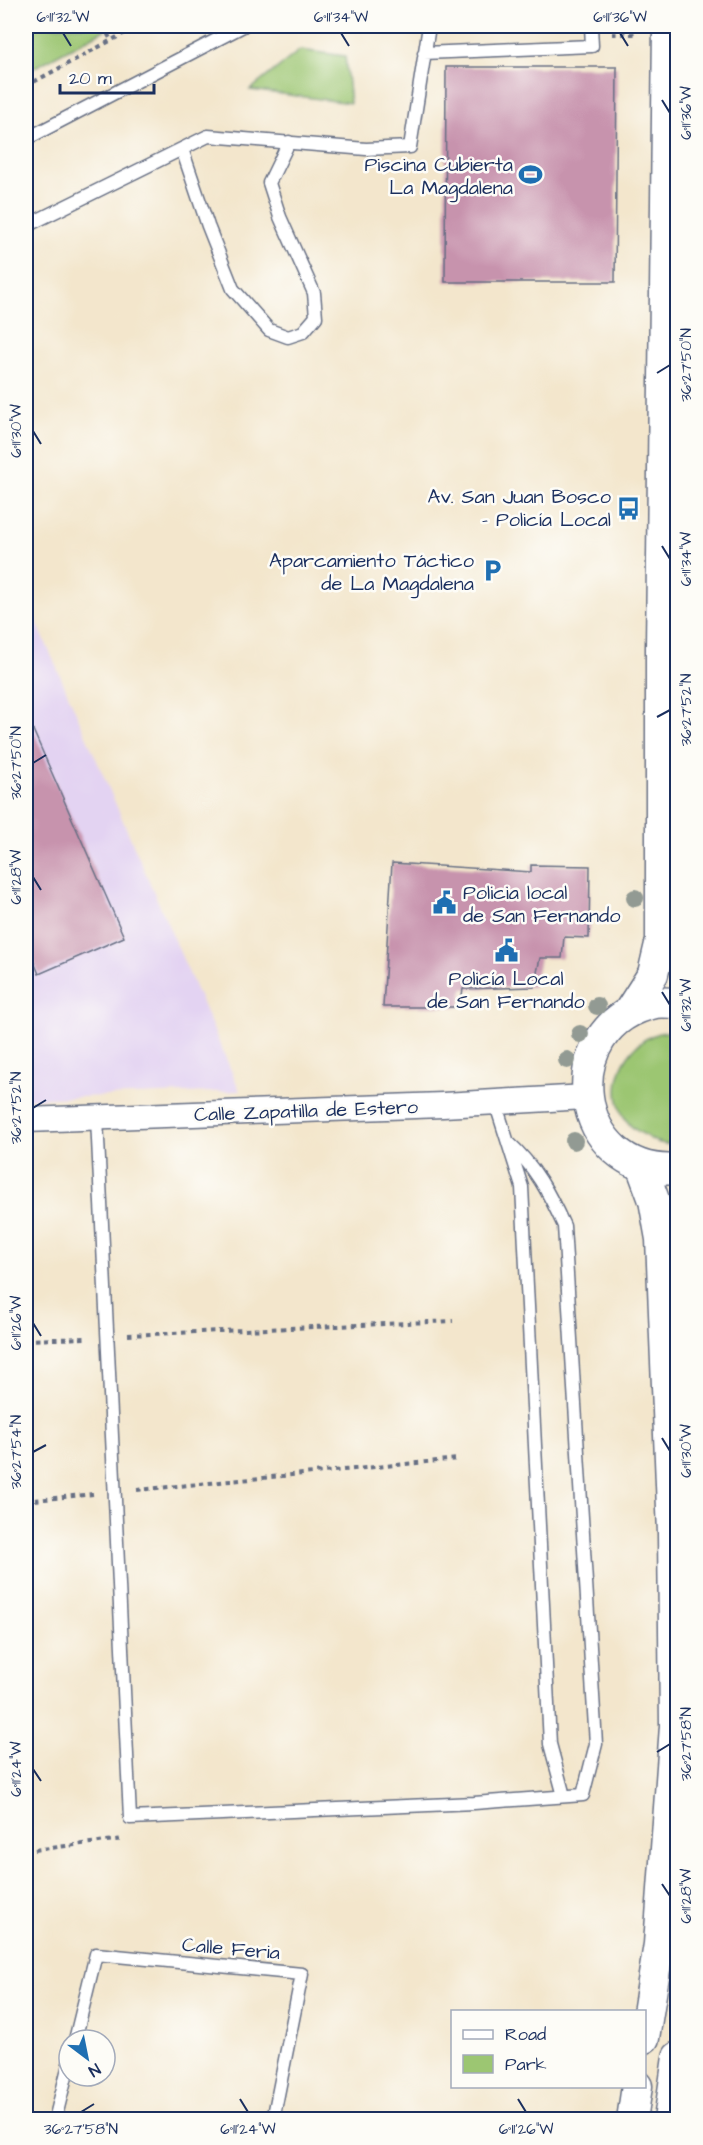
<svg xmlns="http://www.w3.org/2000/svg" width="703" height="2145" font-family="'Architects Daughter',sans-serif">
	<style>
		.built { fill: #e3d3f2 }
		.green { fill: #9cc672; stroke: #5c7a68; stroke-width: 1.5 }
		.building { fill: #c793ad }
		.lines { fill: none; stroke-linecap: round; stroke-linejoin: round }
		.service-casing { stroke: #676f84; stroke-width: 15 }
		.minor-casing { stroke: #676f84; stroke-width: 27 }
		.tertiary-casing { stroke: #676f84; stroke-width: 33 }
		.path { stroke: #676f84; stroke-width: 4; stroke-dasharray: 4.5 4.5; stroke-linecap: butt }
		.service { stroke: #fff; stroke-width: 12 }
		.minor { stroke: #fff; stroke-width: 24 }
		.tertiary { stroke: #fff; stroke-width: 30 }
		.tree { fill: #929a93 }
		.ticks { fill: none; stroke: #1b2f5e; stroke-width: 2 }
		.labels { text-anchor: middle; stroke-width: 5; stroke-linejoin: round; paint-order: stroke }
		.poi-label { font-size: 20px; fill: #1b2f5e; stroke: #fdfcf7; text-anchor: end }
		.street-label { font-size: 20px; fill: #1b2f5e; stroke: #fdfcf7 }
		.neatline { fill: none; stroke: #1b2f5e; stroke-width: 2 }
		.ticks-label { font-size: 15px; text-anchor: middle; fill: #1b2f5e }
	</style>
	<rect width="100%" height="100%" fill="#fdfcf7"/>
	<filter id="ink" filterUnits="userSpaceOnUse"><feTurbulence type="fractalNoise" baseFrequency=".0167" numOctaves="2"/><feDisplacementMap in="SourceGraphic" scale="12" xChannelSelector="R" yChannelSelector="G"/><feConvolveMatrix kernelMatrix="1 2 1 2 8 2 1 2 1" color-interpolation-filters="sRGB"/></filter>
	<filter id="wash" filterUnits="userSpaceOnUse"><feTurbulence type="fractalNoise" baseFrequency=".008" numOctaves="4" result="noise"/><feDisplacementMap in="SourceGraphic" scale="24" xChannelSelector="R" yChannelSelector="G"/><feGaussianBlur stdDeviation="1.35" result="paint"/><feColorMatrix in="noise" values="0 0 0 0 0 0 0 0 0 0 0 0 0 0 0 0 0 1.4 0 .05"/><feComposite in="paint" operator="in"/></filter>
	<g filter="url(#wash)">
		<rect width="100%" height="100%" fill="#f3e6cc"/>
		<path class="built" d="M 26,597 L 240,1091 L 26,1099 Z"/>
		<path class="green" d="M 26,26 L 112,26 L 26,72 Z
			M 300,50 L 345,56 L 350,103 L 250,90 Z
			M 674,1031 L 678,1032 L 678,1144 C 665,1146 653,1142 643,1134 C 639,1132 634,1129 631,1126 C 603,1097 620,1047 656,1034 C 662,1032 668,1032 674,1031 Z"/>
		<g id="blocks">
			<path class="building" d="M 446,67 L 617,67 L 615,282 L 445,282 Z
				M 26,714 L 124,937 L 39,974 L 26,943 Z
				M 392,863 L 531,872 L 531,865 L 590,866 L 589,938 L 564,937 L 562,958 L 540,958 L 534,987 L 463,989 L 460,1007 L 383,1007 Z"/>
		</g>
	</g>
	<g filter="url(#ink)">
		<use href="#blocks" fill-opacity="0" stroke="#676f84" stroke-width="1.5"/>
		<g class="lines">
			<defs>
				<path id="service" d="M 424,53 L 592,46 L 591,26
					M 26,139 L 243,26
					M 182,149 L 208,226 L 233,289 L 269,330 L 288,337 L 303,332 L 316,317 L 314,293 L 280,217 L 269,183 L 289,142
					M 26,226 L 208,136 L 366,149 L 410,147 L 429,26
					M 495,1102 L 522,1187 L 550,1744 L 564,1796
					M 97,1118 L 130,1818 L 474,1803 L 583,1795 L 596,1744 L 564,1226 C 549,1193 535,1166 508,1142
					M 75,2040 L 96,1954 L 302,1974 L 273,2120
					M 55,2120 L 69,2064"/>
				<path id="minor" d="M 26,1120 L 443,1105 L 586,1097"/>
				<path id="tertiary" d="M 678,1003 C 670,1003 662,1002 655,1003 C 552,1025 572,1178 678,1169
					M 628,1013 L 653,974 L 661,940 L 661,648 L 668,26
					M 641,1165 L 654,1200 L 661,1239 L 673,1533 L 675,1726 L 659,1944 L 644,2038
					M 632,2120 L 637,2086
					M 669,2120 L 678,2057"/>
			</defs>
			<use href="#service" class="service-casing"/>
			<use href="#minor" class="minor-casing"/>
			<use href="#tertiary" class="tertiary-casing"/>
			<path class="path" d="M 103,26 L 111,40
				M 612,34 L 638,34
				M 26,86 L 138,26
				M 128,1335 L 453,1321
				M 26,1340 L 85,1338
				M 137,1490 L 458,1459
				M 26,1501 L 93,1494
				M 26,1851 L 123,1839"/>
			<use href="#service" class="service"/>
			<use href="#minor" class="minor"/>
			<use href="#tertiary" class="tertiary"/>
		</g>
		<g class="tree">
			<circle cx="635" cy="898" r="9"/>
			<circle cx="597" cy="1006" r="9"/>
			<circle cx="580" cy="1034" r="9"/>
			<circle cx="567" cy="1060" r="9"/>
			<circle cx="574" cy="1141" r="9"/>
		</g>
	</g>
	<path class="ticks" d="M 63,33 L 71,46M 341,33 L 349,46M 620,33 L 628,46M 662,100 L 670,113M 657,373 L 670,365M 33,431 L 41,444M 662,546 L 670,559M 657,717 L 670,710M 33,763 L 46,755M 33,877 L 41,890M 662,992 L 670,1005M 33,1108 L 46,1100M 33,1323 L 41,1336M 662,1438 L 670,1451M 33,1452 L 46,1445M 657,1752 L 670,1744M 33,1769 L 41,1781M 662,1884 L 670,1896M 240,2099 L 248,2112M 518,2099 L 526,2112M 81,2112 L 94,2104"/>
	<defs>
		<symbol id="stadium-bare" viewBox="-9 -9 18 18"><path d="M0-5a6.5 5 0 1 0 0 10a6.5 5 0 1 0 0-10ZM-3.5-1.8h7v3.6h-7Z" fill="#1f6fb2" stroke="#fdfcf7" stroke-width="2.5" paint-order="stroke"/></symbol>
		<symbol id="bus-bare" viewBox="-9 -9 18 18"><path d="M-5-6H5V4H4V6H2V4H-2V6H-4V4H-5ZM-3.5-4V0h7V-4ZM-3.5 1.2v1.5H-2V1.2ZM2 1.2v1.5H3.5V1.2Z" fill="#1f6fb2" stroke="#fdfcf7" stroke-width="2.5" paint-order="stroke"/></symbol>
		<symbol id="parking-bare" viewBox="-9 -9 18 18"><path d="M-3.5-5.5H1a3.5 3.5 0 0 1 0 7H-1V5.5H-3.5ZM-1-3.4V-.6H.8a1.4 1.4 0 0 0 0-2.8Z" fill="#1f6fb2" stroke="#fdfcf7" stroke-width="2.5" paint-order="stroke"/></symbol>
		<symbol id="civic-bare" viewBox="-9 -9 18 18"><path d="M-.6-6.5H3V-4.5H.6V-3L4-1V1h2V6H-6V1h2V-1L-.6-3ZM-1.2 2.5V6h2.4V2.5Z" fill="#1f6fb2" stroke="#fdfcf7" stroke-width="2.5" paint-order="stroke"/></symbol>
	</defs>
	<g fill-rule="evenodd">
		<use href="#stadium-bare" x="514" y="158" width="33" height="33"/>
		<use href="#bus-bare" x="612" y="492" width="33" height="33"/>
		<use href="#parking-bare" x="476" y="554" width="33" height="33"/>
		<use href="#civic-bare" x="428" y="886" width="33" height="33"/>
		<use href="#civic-bare" x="490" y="934" width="33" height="33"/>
	</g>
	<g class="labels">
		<g class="poi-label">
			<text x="513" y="171">Piscina Cubierta<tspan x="513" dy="23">La Magdalena</tspan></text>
			<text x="611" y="503">Av. San Juan Bosco<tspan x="611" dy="23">- Policía Local</tspan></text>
			<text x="474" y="567">Aparcamiento Táctico<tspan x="474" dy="23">de La Magdalena</tspan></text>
			<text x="463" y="899" text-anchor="start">Policia local<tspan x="463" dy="23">de San Fernando</tspan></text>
			<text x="506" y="985" text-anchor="middle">Policía Local<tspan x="506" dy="23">de San Fernando</tspan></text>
		</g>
		<g class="street-label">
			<text transform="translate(306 1110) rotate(-2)" y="7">Calle Zapatilla de Estero</text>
			<text transform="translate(231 1948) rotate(5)" y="7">Calle Feria</text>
		</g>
	</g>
	<rect width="703" height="2145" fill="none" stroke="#fdfcf7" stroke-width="66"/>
	<rect x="451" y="2010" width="195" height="78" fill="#fdfcf7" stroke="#a3aaba" stroke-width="1.5"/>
	<rect x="463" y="2030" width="30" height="9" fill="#ffffff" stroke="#a3aaba" stroke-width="1.5"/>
	<text x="505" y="2040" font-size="18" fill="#1b2f5e">Road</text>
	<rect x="463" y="2055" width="30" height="18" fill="#9cc672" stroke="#a3aaba" stroke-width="1.5"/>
	<text x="505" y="2070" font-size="18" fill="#1b2f5e">Park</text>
	<g transform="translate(87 2058) rotate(148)"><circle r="28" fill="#fdfcf7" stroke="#a3aaba" stroke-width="1.5"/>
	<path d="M0-4.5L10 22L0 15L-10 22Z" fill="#1f6fb2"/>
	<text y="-9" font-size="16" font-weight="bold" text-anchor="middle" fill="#1b2f5e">N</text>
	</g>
	<path d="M60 84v9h94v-9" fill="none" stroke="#1b2f5e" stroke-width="3"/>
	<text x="69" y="84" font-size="18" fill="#1b2f5e" stroke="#fdfcf7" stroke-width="4.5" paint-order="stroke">20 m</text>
	<rect x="33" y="33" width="637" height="2079" class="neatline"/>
	<g class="ticks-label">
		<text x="63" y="22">6°11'32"W</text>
		<text x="341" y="22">6°11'34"W</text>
		<text x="620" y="22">6°11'36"W</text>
		<text transform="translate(686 113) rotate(-90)" y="5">6°11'36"W</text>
		<text transform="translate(686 365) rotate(-90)" y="5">36°27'50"N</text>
		<text transform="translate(16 431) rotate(-90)" y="5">6°11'30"W</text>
		<text transform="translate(686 559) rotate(-90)" y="5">6°11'34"W</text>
		<text transform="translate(686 710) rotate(-90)" y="5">36°27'52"N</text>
		<text transform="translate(16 763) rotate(-90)" y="5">36°27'50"N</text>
		<text transform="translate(16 877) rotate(-90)" y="5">6°11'28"W</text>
		<text transform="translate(686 1005) rotate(-90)" y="5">6°11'32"W</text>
		<text transform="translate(16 1108) rotate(-90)" y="5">36°27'52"N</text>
		<text transform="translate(16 1323) rotate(-90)" y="5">6°11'26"W</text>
		<text transform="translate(686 1451) rotate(-90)" y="5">6°11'30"W</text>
		<text transform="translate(16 1452) rotate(-90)" y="5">36°27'54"N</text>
		<text transform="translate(686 1744) rotate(-90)" y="5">36°27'58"N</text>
		<text transform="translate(16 1769) rotate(-90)" y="5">6°11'24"W</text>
		<text transform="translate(686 1896) rotate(-90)" y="5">6°11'28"W</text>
		<text x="81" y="2134">36°27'58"N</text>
		<text x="248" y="2134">6°11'24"W</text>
		<text x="526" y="2134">6°11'26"W</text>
	</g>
</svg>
